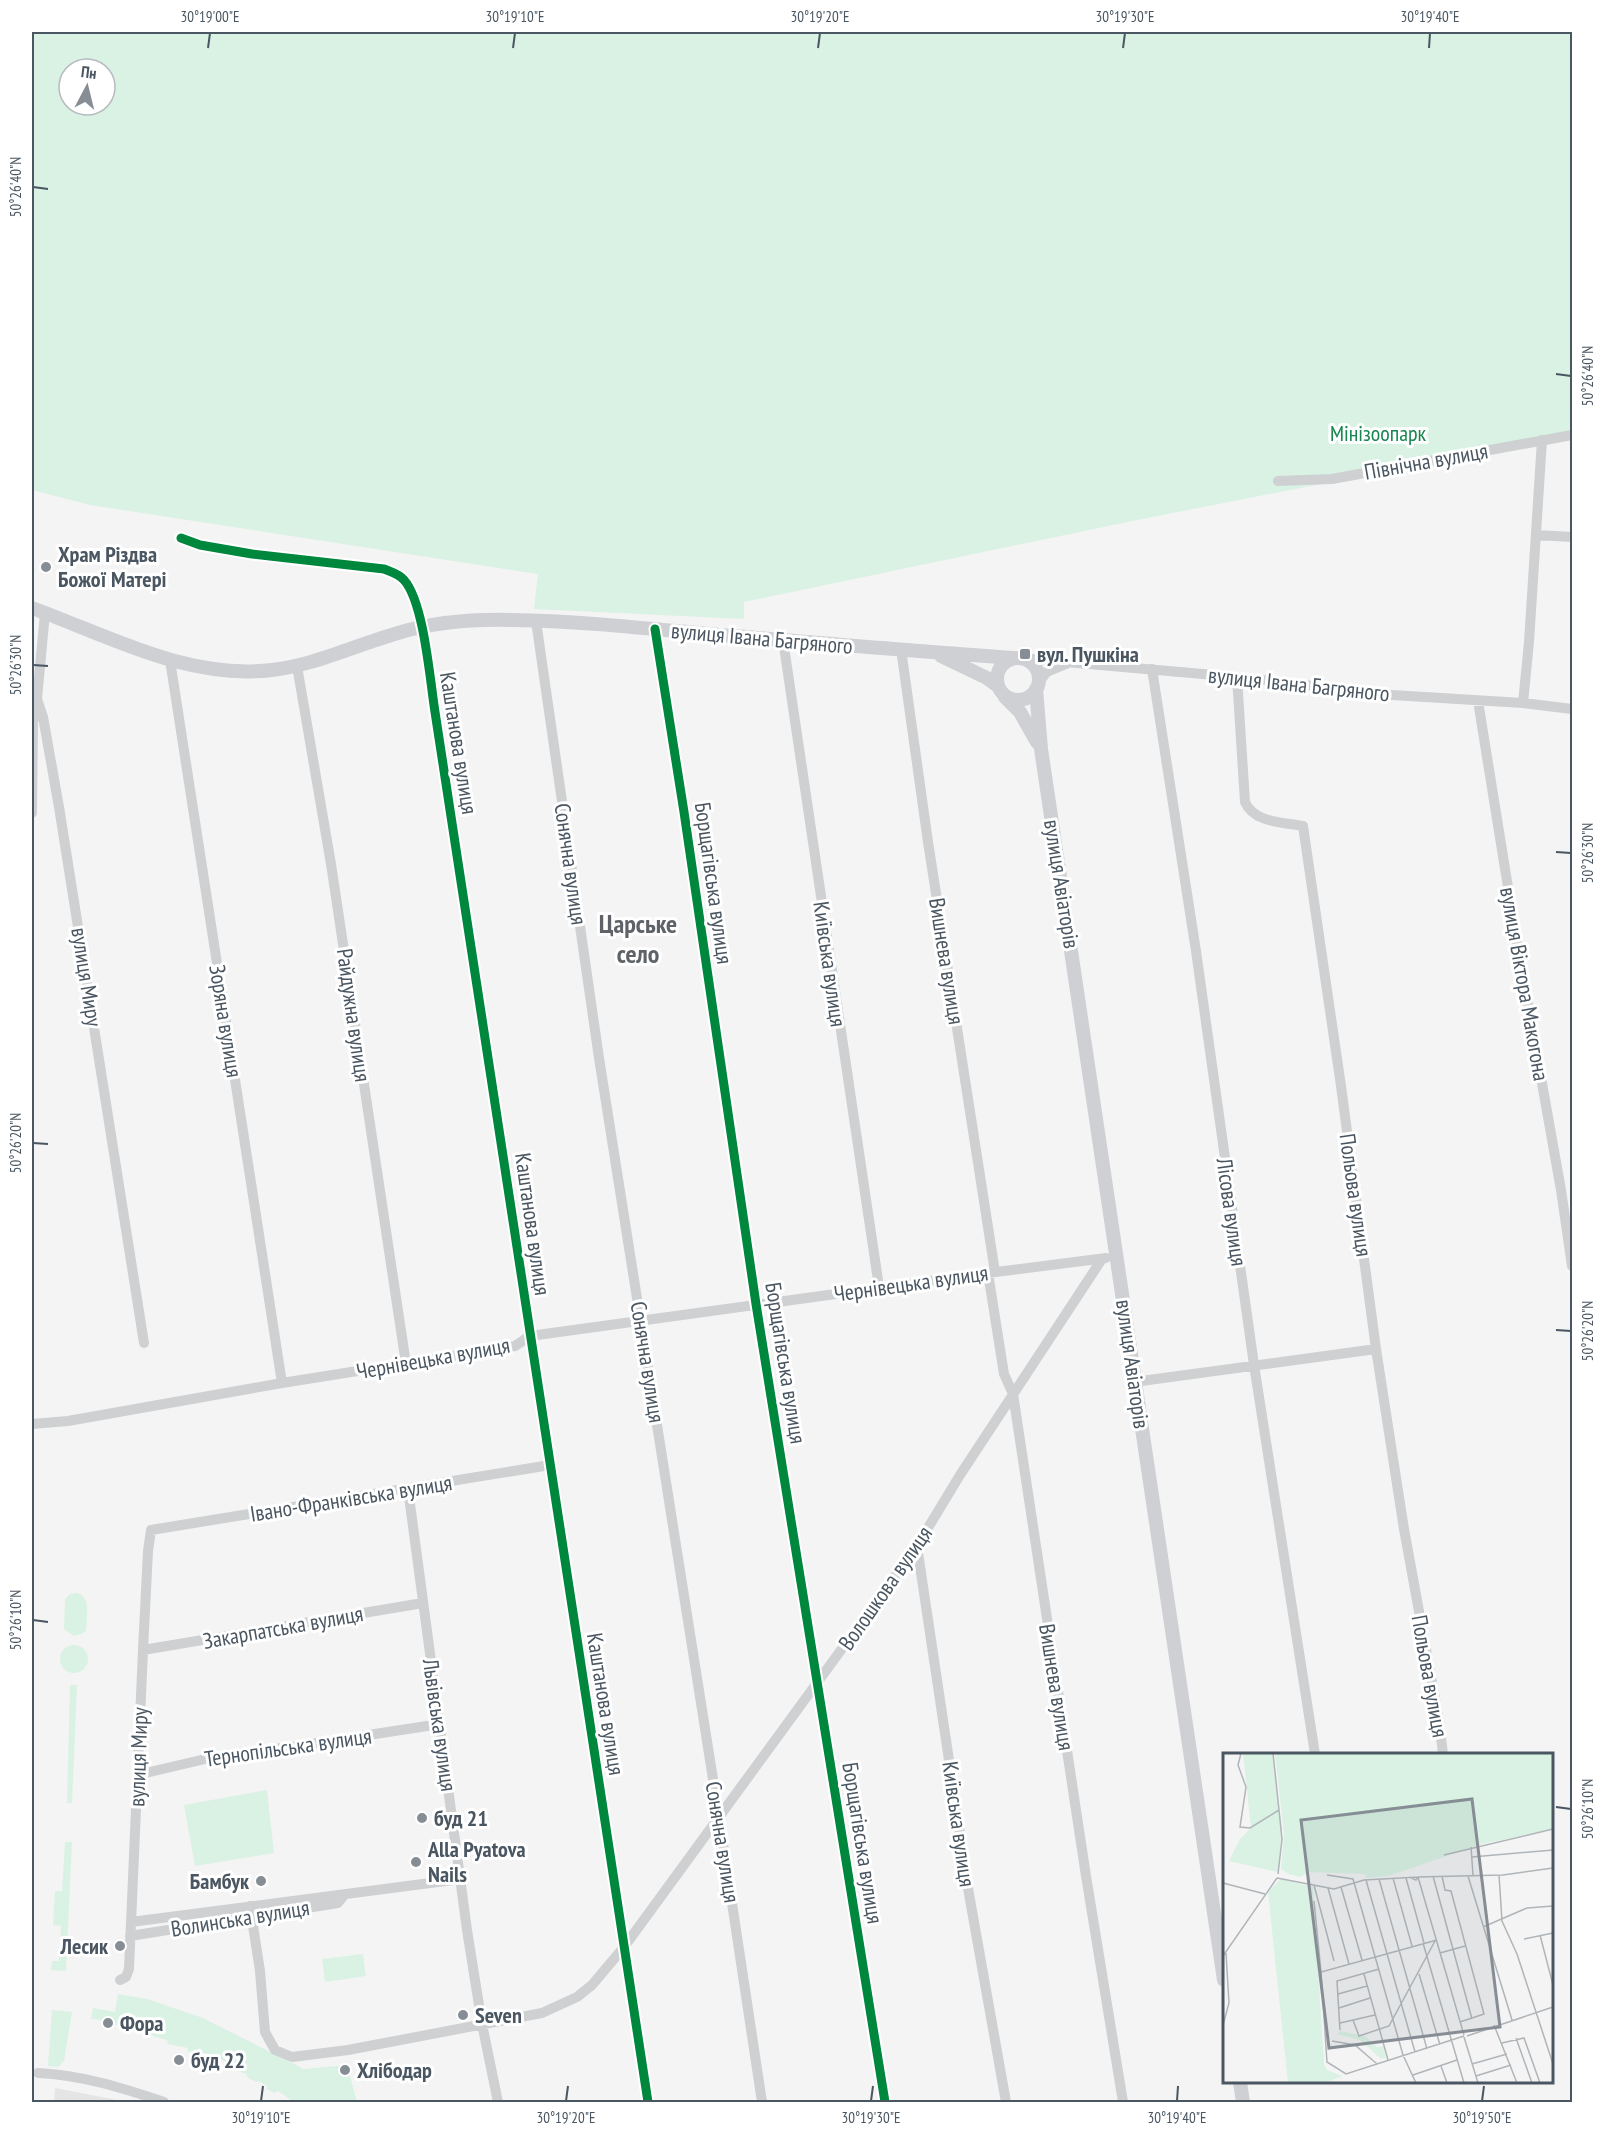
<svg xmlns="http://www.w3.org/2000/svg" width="1604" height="2134" font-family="'PT Sans Narrow',sans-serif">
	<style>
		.education { fill: #e6e5e6 }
		.green { fill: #d9f2e3; fill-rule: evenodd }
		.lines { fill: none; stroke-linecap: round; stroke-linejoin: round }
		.street { stroke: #ced0d2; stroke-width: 10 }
		.secondary { stroke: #ced0d4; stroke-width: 14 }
		.cycleway-casing { stroke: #fff; stroke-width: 13 }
		.cycleway { stroke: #00873e; stroke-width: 9 }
		.ticks { fill: none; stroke: #4a5661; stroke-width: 2 }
		.poi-dot { fill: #868d94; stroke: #fff; stroke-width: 2 }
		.labels { text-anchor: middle; stroke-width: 6; stroke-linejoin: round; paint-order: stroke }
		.park-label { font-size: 22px; fill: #17864f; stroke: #fff }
		.street-label { font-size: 22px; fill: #4a5661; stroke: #fff }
		.poi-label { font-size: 22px; font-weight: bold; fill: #4a5661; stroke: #fff; text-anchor: start }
		.quarter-label { font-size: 26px; font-weight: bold; fill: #5f6368; stroke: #fff }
		.inset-road { fill: none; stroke: #b0b5b9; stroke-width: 1.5 }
		.view { fill: #868d94; fill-opacity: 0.15; stroke: #868d94; stroke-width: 3 }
		.inset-edge { fill: none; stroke: #4a5661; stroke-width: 3 }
		.neatline { fill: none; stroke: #4a5661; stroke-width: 2 }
		.ticks-label { font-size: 15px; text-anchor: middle; fill: #4a5661 }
	</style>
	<rect width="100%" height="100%" fill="#f4f4f4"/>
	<path class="education" d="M 55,2088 L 112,2099 L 124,2102 L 54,2102 Z"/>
	<path class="green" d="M 32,32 L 1572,32 L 1572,435 L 1142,519 L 744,602 L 744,619 L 534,609 L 538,574 L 90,505 L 32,490 ZM 69,69 L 105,69 L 105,105 L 69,105 Z
		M 77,1593 C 92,1597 86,1617 86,1631 L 81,1634 L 74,1636 L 64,1629 L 65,1599 L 70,1594 Z
		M60 1659a14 14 0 1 1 28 0a14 14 0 1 1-28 0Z
		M 70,1685 L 77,1685 L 72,1803 L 67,1803 Z
		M 267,1790 L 274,1853 L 195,1866 L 184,1805 Z
		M 65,1842 L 72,1842 L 66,1971 L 51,1970 L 52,1961 L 59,1961 L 61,1926 L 53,1925 L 55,1891 L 62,1891 Z
		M 363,1954 L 366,1976 L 325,1982 L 322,1959 Z
		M 118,1994 L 147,1999 L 203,2018 L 304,2069 L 347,2065 L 357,2102 L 294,2102 L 278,2091 L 274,2093 L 267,2089 L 267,2086 L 259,2081 L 256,2082 L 248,2078 L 246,2074 C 240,2071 231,2071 229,2063 L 220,2059 L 217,2061 L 204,2053 L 188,2052 L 188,2048 L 168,2044 L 167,2040 L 155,2037 L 138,2028 L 125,2029 L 125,2027 L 116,2025 L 115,2021 L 91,2019 L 93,2008 L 115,2012 Z
		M 52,2010 L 72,2012 L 64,2061 L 58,2067 L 48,2066 Z"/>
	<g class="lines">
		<path class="street" d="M 1278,481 L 1332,479 L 1572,435
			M 1536,535 L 1572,537
			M 181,538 L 200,545 L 252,554 L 384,569 C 391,572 399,574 404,580 C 424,602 430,681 435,712 L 648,2102
			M 45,613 L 37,699 L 43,717 L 59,807 L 144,1343
			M 536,621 L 599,1058 L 719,1817 L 762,2102
			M 655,629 L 684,812 L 756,1304 L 885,2102
			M 783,640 L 879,1287
			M 901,649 L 928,842 L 995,1272
			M 1020,658 L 1237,677 L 1392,695 L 1523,703 L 1572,709
			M 170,660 L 282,1383
			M 297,666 L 331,864 L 406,1364
			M 1152,669 L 1196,951 L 1254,1365 L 1315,1754
			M 1237,677 L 1245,802 C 1254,823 1283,822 1303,826 L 1341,1086 L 1376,1349 L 1404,1529 L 1439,1721 L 1443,1754
			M 1039,682 L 1047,672 L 1066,664
			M 1478,701 L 1516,937 L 1561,1190 L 1572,1266
			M 1523,703 L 1529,642 L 1542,440
			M 32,813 L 33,723 L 36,702
			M 988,1273 L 1004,1374 L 1013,1394 L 1086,1876 L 1123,2102
			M 1134,1382 L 1376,1349
			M 32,1424 L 68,1421 L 282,1383 L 515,1346 L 530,1336 L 988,1273 L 1106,1258
			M 408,1489 L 467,1930 L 482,2024 L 498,2102
			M 917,1546 L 969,1894 L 1006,2102
			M 143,1650 L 423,1603
			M 137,1775 L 218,1756 L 297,1746 L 440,1724
			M 250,1906 L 260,1971 L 265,2032 L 275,2050 L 292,2057 L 348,2050 L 542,2013 L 577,1997 L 592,1985 L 624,1947 L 917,1546 L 960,1475 L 1102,1259
			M 131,1922 L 461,1879
			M 130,1936 L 338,1903 L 345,1894
			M 120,1980 L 126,1977 L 129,1969 L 143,1650 L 148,1551 L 151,1530 L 550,1465
			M 38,2073 C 82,2075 123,2088 164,2102"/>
		<path class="secondary" d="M 32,608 C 109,636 187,680 272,670 C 315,665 356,645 398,633 C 434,622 474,619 512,620 C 577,621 643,628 708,634 C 810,642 912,651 1014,658
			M 941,656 L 987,678 L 998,686
			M997 679a21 21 0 1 1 42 0a21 21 0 1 1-42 0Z
			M 1036,689 L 1041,749 L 1224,1980
			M 1005,697 L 1020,712 L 1037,742
			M 1240,2082 L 1243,2102"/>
		<defs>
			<path id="cycleway" d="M 181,538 L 200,545 L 252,554 L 384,569 C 391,572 399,574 404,580 C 424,602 430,681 435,712 L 648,2102
				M 655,629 L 684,812 L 756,1304 L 885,2102"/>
		</defs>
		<use href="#cycleway" class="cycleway-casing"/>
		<use href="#cycleway" class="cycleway"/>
	</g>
	<path class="ticks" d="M 208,48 L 210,33M 513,48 L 515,33M 818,48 L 820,33M 1123,48 L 1125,33M 1429,48 L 1430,33M 33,187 L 48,189M 1556,374 L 1571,376M 33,665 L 48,666M 1556,852 L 1571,853M 33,1143 L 48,1144M 1556,1330 L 1571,1331M 33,1620 L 48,1622M 1556,1807 L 1571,1809M 261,2101 L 263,2086M 566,2101 L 568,2086M 871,2101 L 873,2086M 1177,2101 L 1178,2086M 1482,2101 L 1484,2086"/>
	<g class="poi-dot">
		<circle cx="46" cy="567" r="6"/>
		<rect x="1019" y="648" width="12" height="12" rx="3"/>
		<circle cx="422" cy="1818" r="6"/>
		<circle cx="416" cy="1862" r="6"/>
		<circle cx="261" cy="1881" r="6"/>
		<circle cx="120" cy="1946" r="6"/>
		<circle cx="463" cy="2015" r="6"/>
		<circle cx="108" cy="2023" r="6"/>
		<circle cx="179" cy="2060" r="6"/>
		<circle cx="345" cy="2070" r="6"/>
	</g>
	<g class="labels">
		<g class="park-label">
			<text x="1378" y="441">Мінізоопарк</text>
		</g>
		<g class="street-label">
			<text transform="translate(1426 461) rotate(-10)" y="8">Північна вулиця</text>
			<text transform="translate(762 638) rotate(5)" y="8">вулиця Івана Багряного</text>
			<text transform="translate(1299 684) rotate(6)" y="8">вулиця Івана Багряного</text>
			<text transform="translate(459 743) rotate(81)" y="8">Каштанова вулиця</text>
			<text transform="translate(571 864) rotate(82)" y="8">Сонячна вулиця</text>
			<text transform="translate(714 883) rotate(82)" y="8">Борщагівська вулиця</text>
			<text transform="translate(1062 884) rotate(81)" y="8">вулиця Авіаторів</text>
			<text transform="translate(947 961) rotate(81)" y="8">Вишнева вулиця</text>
			<text transform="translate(830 964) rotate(82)" y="8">Київська вулиця</text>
			<text transform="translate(87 977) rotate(81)" y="8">вулиця Миру</text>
			<text transform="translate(1525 984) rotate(80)" y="8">вулиця Віктора Макогона</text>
			<text transform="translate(354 1015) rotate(82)" y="8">Райдужна вулиця</text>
			<text transform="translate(226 1021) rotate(81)" y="8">Зоряна вулиця</text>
			<text transform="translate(1356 1195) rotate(82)" y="8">Польова вулиця</text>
			<text transform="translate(1232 1212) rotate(82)" y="8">Лісова вулиця</text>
			<text transform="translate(533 1224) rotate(82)" y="8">Каштанова вулиця</text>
			<text transform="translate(911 1283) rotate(-8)" y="8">Чернівецька вулиця</text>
			<text transform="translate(433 1358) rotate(-10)" y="8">Чернівецька вулиця</text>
			<text transform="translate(648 1362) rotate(81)" y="8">Сонячна вулиця</text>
			<text transform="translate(786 1363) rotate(81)" y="8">Борщагівська вулиця</text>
			<text transform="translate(1133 1364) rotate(82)" y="8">вулиця Авіаторів</text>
			<text transform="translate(351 1498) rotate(-9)" y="8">Івано-Франківська вулиця</text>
			<text transform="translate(885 1588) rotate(-55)" y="8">Волошкова вулиця</text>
			<text transform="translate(283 1627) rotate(-10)" y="8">Закарпатська вулиця</text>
			<text transform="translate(1430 1676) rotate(80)" y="8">Польова вулиця</text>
			<text transform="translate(1057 1687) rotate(81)" y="8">Вишнева вулиця</text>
			<text transform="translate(606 1704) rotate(81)" y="8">Каштанова вулиця</text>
			<text transform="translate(440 1725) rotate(82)" y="8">Львівська вулиця</text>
			<text transform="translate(288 1747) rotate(-8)" y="8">Тернопільська вулиця</text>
			<text transform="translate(138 1757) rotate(-88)" y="8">вулиця Миру</text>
			<text transform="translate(959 1824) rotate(82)" y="8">Київська вулиця</text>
			<text transform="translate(723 1842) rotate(81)" y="8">Сонячна вулиця</text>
			<text transform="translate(863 1843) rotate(81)" y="8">Борщагівська вулиця</text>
			<text transform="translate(240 1918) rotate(-9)" y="8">Волинська вулиця</text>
		</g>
		<g class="poi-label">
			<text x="58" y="562">Храм Різдва<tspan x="58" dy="25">Божої Матері</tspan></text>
			<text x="1037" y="662">вул. Пушкіна</text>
			<text x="434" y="1826">буд 21</text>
			<text x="428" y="1857">Alla Pyatova<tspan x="428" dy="25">Nails</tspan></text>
			<text x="249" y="1889" text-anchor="end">Бамбук</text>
			<text x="108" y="1954" text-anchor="end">Лесик</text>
			<text x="475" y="2023">Seven</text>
			<text x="120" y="2031">Фора</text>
			<text x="191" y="2068">буд 22</text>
			<text x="357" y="2078">Хлібодар</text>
		</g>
		<g class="quarter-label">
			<text x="638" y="933">Царське<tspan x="638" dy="30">село</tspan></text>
		</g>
	</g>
	<g transform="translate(1223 1753)">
		<rect width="330" height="330" fill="#f4f4f4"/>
		<path d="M 20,0 L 50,0 L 59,77 L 55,119 L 6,108 L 17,86 L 28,75 ZM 52,0 L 330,0 L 330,76 L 259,91 L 165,123 L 143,125 L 142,121 L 86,119 L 77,124 L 65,121 L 58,116 L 61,82 ZM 58,126 L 90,134 L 101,311 L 104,317 L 119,323 L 102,330 L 65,330 L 45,139 ZM 117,278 L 142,283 L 154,294 L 160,293 L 163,305 L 158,306 L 137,287 L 114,281 Z" fill="#d9f2e3"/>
		<path class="inset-road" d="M 18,0 L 15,12 L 23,34 L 17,74 L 27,75 L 56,57M 50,0 L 59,86 L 55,121M 248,94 L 250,122M 221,102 L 330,76M 249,104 L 330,97M 104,122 L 130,126 L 180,302 L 193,330M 276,122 L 279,168 L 294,201 L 330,311M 210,123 L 249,266M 219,123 L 222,137 L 228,138 L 261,261 L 237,269M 245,123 L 289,267M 195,124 L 280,122 L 330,115M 195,124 L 241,282M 54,125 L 111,136 L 141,127 L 195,124 L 193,127 L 186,124M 170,125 L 189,193M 183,125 L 201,190M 156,126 L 204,296M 143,127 L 192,299M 0,130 L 42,141M 91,132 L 111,208M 118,134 L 139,207M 105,135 L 126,211M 91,148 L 98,219M 260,174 L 304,155 L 330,153M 317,182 L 330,232M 301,186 L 330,180M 214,187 L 98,219 L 104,309 L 123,321 L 241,283M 200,190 L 241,330M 217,200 L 242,193M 0,203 L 54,125M 141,221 L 165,307M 196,221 L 217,292M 115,241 L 144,233M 116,255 L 147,245M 130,267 L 136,283 L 166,273 L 212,188M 117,270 L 152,262M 0,272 L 6,250 L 3,200M 271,272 L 294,330M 117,277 L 114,228 L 156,216M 244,283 L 330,254M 241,284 L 255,330M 293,285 L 309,330M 109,288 L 132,292 L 154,311M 279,290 L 301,285 L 317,330M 249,311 L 284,301M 218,313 L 224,330M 190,322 L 234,307M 253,323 L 288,312"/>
		<path class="view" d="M 249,46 L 277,274 L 106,295 L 78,67 Z"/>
		<rect width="330" height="330" class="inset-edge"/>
	</g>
	<rect width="1604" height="2134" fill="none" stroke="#ffffff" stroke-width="66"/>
	<g transform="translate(87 87) rotate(7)"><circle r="28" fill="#ffffff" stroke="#b7bbc0" stroke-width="1.5"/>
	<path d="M0-4.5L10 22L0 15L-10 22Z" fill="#868d94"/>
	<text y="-9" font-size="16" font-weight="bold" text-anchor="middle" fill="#4a5661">Пн</text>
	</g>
	<rect x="33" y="33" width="1538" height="2068" class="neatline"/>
	<g class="ticks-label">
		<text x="210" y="22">30°19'00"E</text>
		<text x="515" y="22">30°19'10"E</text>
		<text x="820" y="22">30°19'20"E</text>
		<text x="1125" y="22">30°19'30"E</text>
		<text x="1430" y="22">30°19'40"E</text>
		<text transform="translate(16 187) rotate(-90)" y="5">50°26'40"N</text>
		<text transform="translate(1588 376) rotate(-90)" y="5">50°26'40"N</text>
		<text transform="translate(16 665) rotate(-90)" y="5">50°26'30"N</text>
		<text transform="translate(1588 853) rotate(-90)" y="5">50°26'30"N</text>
		<text transform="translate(16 1143) rotate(-90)" y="5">50°26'20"N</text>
		<text transform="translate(1588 1331) rotate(-90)" y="5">50°26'20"N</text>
		<text transform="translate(16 1620) rotate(-90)" y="5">50°26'10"N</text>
		<text transform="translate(1588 1809) rotate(-90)" y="5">50°26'10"N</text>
		<text x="261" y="2123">30°19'10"E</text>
		<text x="566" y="2123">30°19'20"E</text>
		<text x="871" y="2123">30°19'30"E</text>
		<text x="1177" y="2123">30°19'40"E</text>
		<text x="1482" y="2123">30°19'50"E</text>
	</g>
</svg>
